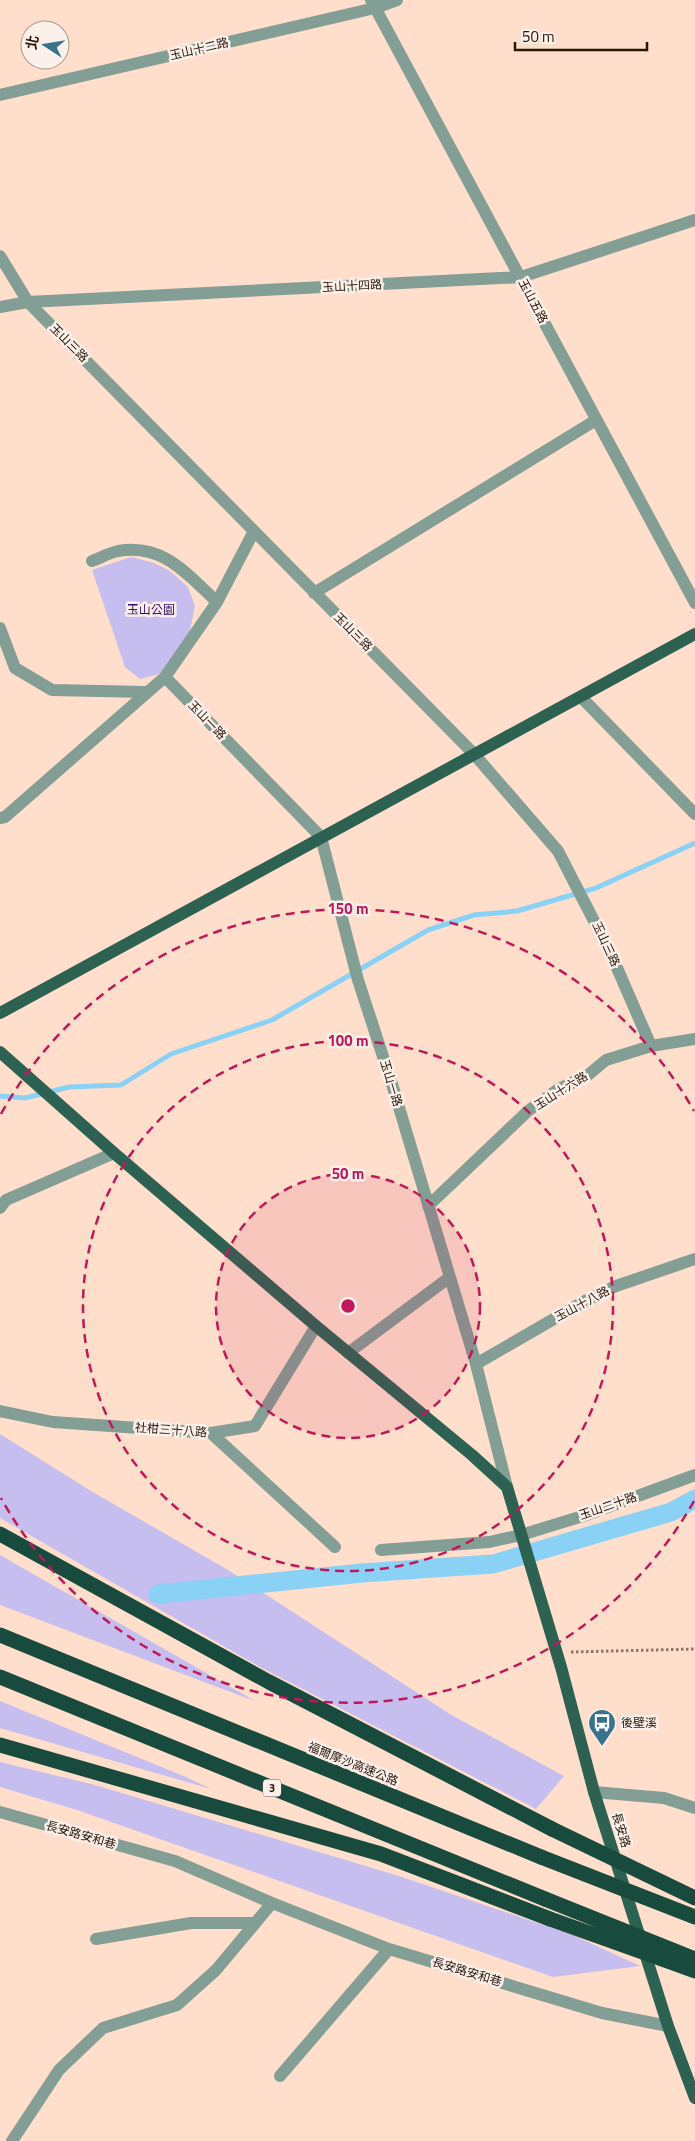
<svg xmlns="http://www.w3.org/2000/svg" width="695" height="2141" font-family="'Titillium Web','Noto Sans TC',sans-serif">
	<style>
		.green { fill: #c5beee }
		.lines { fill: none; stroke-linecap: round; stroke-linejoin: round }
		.stream { stroke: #8ad1f6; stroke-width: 5 }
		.canal { stroke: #8ad1f6; stroke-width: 19 }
		.path { stroke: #8f7566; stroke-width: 3; stroke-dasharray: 2.5 2.5; stroke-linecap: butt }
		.minor { stroke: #839e94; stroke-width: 12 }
		.major { stroke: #2d6253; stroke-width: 12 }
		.highway { stroke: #184b3d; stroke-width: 15 }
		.highway-bridge { stroke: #184b3d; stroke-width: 15 }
		.ring { fill: none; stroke: #c2185b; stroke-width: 2.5; stroke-dasharray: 9 6 }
		.labels { text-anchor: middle; stroke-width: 5; stroke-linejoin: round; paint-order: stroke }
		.shield { fill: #fbf0ea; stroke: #67574d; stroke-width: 1 }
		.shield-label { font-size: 11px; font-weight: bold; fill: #28160a }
		.street-label { font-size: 12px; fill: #28160a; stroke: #fbf0ea }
		.park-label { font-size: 12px; fill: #2f0d66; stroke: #fbf0ea }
		.poi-label { font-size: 12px; fill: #28160a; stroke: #fbf0ea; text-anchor: start }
		.centre { fill: #c2185b; stroke: #fbf0ea; stroke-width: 2.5 }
		.ring-label { font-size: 15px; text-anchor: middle; font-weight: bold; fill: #c2185b; stroke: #fbf0ea; stroke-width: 5; stroke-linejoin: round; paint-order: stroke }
	</style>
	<rect width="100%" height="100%" fill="#ffdecb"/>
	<path class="green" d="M 131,557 L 154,563 L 170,571 L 188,587 L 195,606 L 190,630 L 175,658 L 159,674 L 140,679 L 125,667 L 92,570 Z
		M 0,1434 L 91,1491 L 228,1570 L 453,1716 L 564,1776 L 536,1809 L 260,1667 L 0,1518 Z
		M 0,1555 L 257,1702 L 0,1605 Z
		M 0,1701 L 186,1777 L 211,1789 L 0,1728 Z
		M 0,1762 L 95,1785 L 399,1876 L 573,1935 L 640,1966 L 553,1977 L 77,1810 L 0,1787 Z"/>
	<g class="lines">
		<path class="stream" d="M 0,1096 L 25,1098 L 69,1087 L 121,1085 L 171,1054 L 272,1020 L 428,930 L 474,915 L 517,911 L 596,888 L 695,843"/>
		<path class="canal" d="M 158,1594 L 362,1573 L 493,1564 L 671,1512 L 695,1499"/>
		<path class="path" d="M 571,1652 L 695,1649"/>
		<path class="minor" d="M 371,0 L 695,603
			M 0,95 L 375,8 L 397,0
			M 0,256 L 28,302 L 474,754 L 558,851 L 611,954 L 651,1046
			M 0,307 L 28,302 L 521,277 L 695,220
			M 92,561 C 100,558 109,553 118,551 C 163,543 187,574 217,602
			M 314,593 L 596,420
			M 0,628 L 15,668 L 52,690 L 146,692
			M 165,677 L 321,837 L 358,980 L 392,1084 L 476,1364 L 507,1487
			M 581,697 L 695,814
			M 0,818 L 5,817 L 165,677 L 217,602 L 254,531
			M 428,1206 L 528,1111 L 557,1090 L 588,1075 L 606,1060 L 651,1046 L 695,1039
			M 0,1208 L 6,1200 L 114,1153
			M 348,1353 L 450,1277
			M 476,1364 L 585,1301 L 616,1286 L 695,1259
			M 0,1411 L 53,1422 L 211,1433 L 255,1426 L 316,1326
			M 211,1433 L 335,1547
			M 381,1550 L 489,1542 L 521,1535 L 586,1515 L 695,1475
			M 594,1792 L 664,1798 L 695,1808
			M 0,1812 L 175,1861 L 272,1903 L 389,1949 L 602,2013 L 668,2026
			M 96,1939 L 191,1923 L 255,1923
			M 280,2076 L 389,1949
			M 12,2141 L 59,2070 L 103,2028 L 177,2005 L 216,1970 L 272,1903"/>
		<path class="major" d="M 0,1013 L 695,634
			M 0,1052 L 114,1153 L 316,1326 L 472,1455 L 507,1487 L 561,1667 L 594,1792 L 668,2026 L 695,2098"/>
		<path class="highway" d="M 0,1534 L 269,1682 L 552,1829
			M 0,1635 L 541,1857
			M 0,1677 L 545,1899
			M 0,1745 L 381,1854 L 550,1919
			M 662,1959 L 695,1971"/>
		<path class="highway-bridge" d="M 552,1829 L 695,1898
			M 541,1857 L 695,1917
			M 545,1899 L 695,1959
			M 550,1919 L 662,1959"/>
	</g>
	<circle cx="348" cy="1306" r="132" fill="#c2185b" fill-opacity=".12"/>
	<g class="ring">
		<circle cx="348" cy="1306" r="132"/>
		<circle cx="348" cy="1306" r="265"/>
		<path d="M694 1501A397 397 0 0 1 1 1498M1 1114A397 397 0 0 1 694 1111"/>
	</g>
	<defs>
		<symbol id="bus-pin" viewBox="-11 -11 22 30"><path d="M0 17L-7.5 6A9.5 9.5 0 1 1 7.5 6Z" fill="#3a718c" stroke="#fbf0ea"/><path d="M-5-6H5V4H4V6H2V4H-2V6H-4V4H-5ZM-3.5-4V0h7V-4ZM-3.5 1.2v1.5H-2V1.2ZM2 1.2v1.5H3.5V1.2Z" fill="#fff"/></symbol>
	</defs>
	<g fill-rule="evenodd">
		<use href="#bus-pin" x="586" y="1707" width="32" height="43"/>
	</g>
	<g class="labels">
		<rect class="shield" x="263" y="1779.5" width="18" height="17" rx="4"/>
		<g class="shield-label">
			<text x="272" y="1792">3</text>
		</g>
		<g class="street-label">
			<text transform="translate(199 49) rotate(-13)" y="4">玉山十二路</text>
			<text transform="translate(352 286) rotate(-3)" y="4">玉山十四路</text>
			<text transform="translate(533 301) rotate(62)" y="4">玉山五路</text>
			<text transform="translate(69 343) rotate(45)" y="4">玉山三路</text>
			<text transform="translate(353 632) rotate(45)" y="4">玉山三路</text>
			<text transform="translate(207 720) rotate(46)" y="4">玉山一路</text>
			<text transform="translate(606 944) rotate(65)" y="4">玉山三路</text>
			<text transform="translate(391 1083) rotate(73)" y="4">玉山一路</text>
			<text transform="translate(561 1091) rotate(-32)" y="4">玉山十六路</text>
			<text transform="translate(582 1304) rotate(-28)" y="4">玉山十八路</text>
			<text transform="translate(171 1430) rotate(4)" y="4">社柑三十八路</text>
			<text transform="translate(608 1506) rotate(-19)" y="4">玉山二十路</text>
			<text transform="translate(353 1764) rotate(22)" y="4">福爾摩沙高速公路</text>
			<text transform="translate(621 1830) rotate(73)" y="4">長安路</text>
			<text transform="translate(81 1835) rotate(16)" y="4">長安路安和巷</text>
			<text transform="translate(467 1972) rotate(17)" y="4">長安路安和巷</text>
		</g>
		<g class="park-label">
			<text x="151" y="614">玉山公園</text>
		</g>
		<g class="poi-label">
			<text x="621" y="1727">後壁溪</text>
		</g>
	</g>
	<circle cx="348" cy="1306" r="8" class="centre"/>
	<g class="ring-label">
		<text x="348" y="914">150 m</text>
		<text x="348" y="1046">100 m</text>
		<text x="348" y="1179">50 m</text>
	</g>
	<g transform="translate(45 45) rotate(282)"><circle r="24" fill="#fbf0ea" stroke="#a79990"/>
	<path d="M0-4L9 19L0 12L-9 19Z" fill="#3a718c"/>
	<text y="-8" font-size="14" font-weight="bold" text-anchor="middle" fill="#28160a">北</text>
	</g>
	<path d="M515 42v8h132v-8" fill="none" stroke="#28160a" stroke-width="2.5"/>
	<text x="522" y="42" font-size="15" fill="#28160a" stroke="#fbf0ea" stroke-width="4" paint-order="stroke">50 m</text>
</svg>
